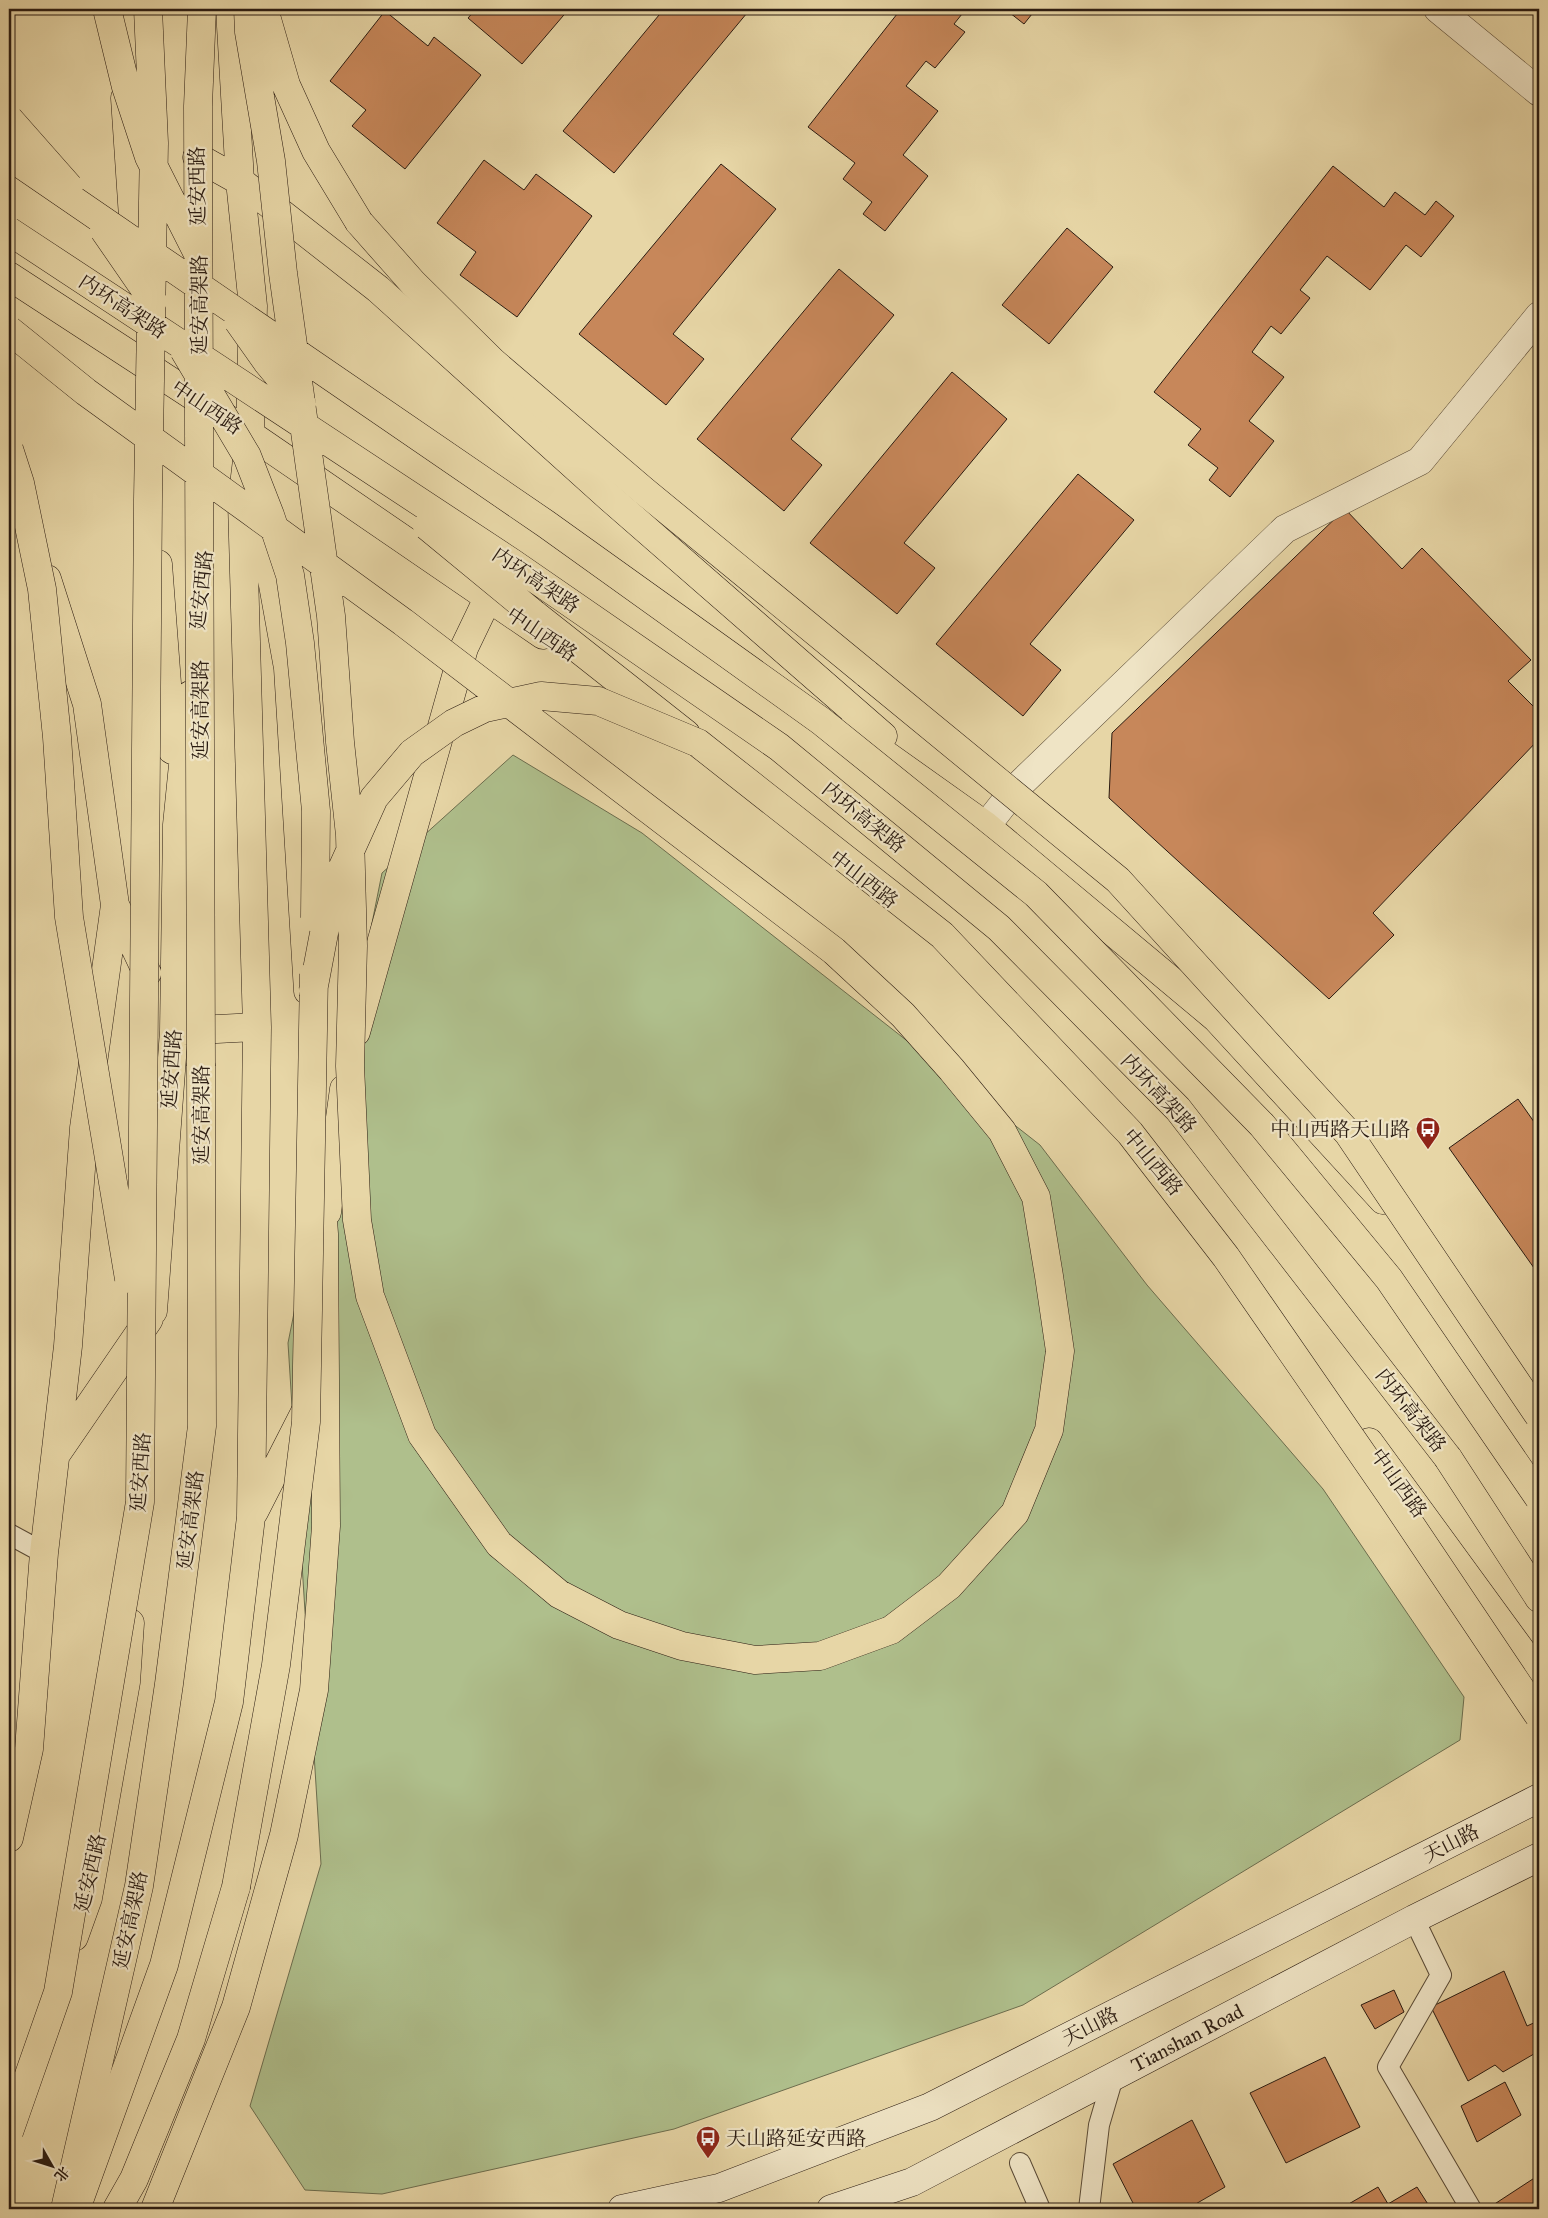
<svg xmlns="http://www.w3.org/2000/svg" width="1548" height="2218" font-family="'IM FELL Great Primer','Noto Serif SC',serif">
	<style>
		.green { fill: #afbf8c; stroke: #6c6d4e }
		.building { fill: #c7875a; stroke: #2a1b11 }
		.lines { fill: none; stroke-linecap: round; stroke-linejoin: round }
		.lane-casing { stroke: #594a36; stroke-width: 22 }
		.street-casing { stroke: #594a36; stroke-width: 29 }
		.secondary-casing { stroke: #2a1b11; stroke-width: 29 }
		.primary-casing { stroke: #2a1b11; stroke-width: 29 }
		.highway-casing { stroke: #2a1b11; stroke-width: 29 }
		.lane { stroke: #efe4c5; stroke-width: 20 }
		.street { stroke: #efe4c5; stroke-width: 28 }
		.secondary { stroke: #efe4c5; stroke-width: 28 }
		.primary { stroke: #e7d6a6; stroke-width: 28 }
		.highway { stroke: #e7d6a6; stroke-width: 28 }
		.highway-bridge-casing { stroke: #2a1b11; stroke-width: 29; stroke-linecap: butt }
		.highway-bridge { stroke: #e7d6a6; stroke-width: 28 }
		.labels { text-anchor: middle; stroke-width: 4.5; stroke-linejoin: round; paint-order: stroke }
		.street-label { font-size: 20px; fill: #2a1b11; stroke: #efe4c5 }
		.poi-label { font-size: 20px; fill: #2a1b11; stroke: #efe4c5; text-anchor: end }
	</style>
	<rect width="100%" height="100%" fill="#e7d6a6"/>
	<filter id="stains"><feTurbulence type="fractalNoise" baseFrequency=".004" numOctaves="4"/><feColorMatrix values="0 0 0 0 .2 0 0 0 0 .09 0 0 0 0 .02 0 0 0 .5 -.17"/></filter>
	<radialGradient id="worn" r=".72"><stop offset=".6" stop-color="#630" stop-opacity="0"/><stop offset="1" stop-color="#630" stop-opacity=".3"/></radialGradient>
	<path class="green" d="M 513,755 L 642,833 L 1040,1145 L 1147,1285 L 1323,1489 L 1464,1697 L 1460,1740 L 1023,2005 L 674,2129 L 382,2194 L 305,2190 L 250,2106 L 321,1864 L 288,1343 L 382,873 Z"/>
	<path class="building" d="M 476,9 L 569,9 L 522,64 L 468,18 Z
		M 664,9 L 741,9 L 747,13 L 614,173 L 563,131 Z
		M 901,9 L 966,9 L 954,24 L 965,32 L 935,68 L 926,61 L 906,86 L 938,111 L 903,155 L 928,176 L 885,231 L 863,214 L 872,202 L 843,179 L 855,163 L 808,127 Z
		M 1005,9 L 1036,9 L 1024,24 Z
		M 385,11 L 428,46 L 434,37 L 481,75 L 405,169 L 352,126 L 366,110 L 330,81 Z
		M 484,160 L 524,190 L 536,174 L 592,216 L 517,317 L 460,275 L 476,252 L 437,223 Z
		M 721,164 L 776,209 L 673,334 L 704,359 L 666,405 L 579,334 Z
		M 1333,166 L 1384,207 L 1395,192 L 1425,215 L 1436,201 L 1454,216 L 1421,257 L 1406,245 L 1370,290 L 1327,256 L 1300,290 L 1310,298 L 1281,334 L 1271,326 L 1252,352 L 1284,377 L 1249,421 L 1274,441 L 1230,497 L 1209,480 L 1218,468 L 1188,445 L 1201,429 L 1154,392 Z
		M 1067,228 L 1113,267 L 1049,344 L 1002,305 Z
		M 839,269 L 894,315 L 791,439 L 822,465 L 784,511 L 697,439 Z
		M 952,372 L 1007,419 L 904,543 L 935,568 L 897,614 L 810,543 Z
		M 1078,474 L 1134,520 L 1030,644 L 1061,670 L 1023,716 L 936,644 Z
		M 1345,509 L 1402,569 L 1422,548 L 1531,660 L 1508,681 L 1539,712 L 1539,739 L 1373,913 L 1394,935 L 1329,999 L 1109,798 L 1112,733 Z
		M 1518,1099 L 1539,1129 L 1539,1275 L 1449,1148 Z
		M 1504,1971 L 1527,2026 L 1538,2021 L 1539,2023 L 1539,2051 L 1503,2072 L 1495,2065 L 1468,2081 L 1431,2007 Z
		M 1394,1990 L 1404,2012 L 1375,2029 L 1361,2005 Z
		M 1325,2057 L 1360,2127 L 1286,2163 L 1250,2093 Z
		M 1505,2082 L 1521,2115 L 1477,2142 L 1461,2106 Z
		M 1192,2120 L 1225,2187 L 1187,2209 L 1126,2209 L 1134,2205 L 1113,2164 Z
		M 1539,2175 L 1539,2209 L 1492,2209 L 1490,2207 Z
		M 1378,2187 L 1388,2204 L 1417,2187 L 1431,2209 L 1340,2209 Z"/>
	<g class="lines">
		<defs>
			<path id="lane" d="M 9,1534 L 44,1553
				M 1414,1919 L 1441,1975 L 1388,2067 L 1471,2209
				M 1020,2163 L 1040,2209
				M 1089,2209 L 1099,2125 L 1113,2077"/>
			<path id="street" d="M 1438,9 L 1539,92
				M 986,826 L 1016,788 L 1285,529 L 1420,461 L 1539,316"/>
			<g id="secondary">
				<path d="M 622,2209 L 719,2188 L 930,2107 L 1539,1798"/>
				<path id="s1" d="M 831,2209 L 912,2182 L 1414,1919 L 1539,1857"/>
			</g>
			<path id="primary" d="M 125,98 L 136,262
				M 197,157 L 240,181 L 378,289 L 610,498 L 883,736
				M 9,276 L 207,405 L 543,635
				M 260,513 L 288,668 L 308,991
				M 158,564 L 172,750
				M 47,579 L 87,704 L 115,905 L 147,973
				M 851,730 L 986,826 L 1216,1018 L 1383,1200
				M 178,1031 L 257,1027
				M 356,1032 L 464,648 L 488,598
				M 327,1212 L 344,1089
				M 153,1311 L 174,1031 L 177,825 L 190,695
				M 1369,1442 L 1539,1675
				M 57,1453 L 149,1319
				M 254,1512 L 306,1410
				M 9,1838 L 29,1749 L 44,1553 L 68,1346 L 84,1128 L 115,905
				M 74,1937 L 88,1898 L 126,1682 L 130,1623
				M 76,2209 L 164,1965 L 229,1702 L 251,1517 L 257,1027 L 242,502 L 250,435 L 253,306 L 240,181 L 230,9
				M 155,2209 L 236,2007 L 284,1835 L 314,1690 L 326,1526 L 324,1234 L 321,1192"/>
			<path id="highway" d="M 359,222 L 413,283 L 493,362 L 644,491 L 867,674
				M 534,614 L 686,734
				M 1448,1458 L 1539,1598
				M 65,2209 L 139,1886 L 169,1684 L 202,1426 L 201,1066
				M 117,2209 L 134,2179 L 191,2039 L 236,1887"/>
		</defs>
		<use href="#lane" class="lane-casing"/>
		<use href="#street" class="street-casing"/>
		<use href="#secondary" class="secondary-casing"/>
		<use href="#primary" class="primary-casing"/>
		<use href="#highway" class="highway-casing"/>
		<use href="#lane" class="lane"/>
		<use href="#street" class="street"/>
		<use href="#secondary" class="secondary"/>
		<use href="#primary" class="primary"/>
		<use href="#highway" class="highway"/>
		<defs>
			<path id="highway-bridge" d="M 107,9 L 126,87 L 149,157 L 197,252
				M 264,9 L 286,85 L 316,151 L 359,222
				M 9,119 L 69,187
				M 9,156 L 546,524 L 821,721 L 1036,894 L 1262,1125 L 1389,1279 L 1539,1498
				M 104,230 L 153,301
				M 9,231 L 511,562 L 779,747 L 999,928 L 1178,1109 L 1448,1458
				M 238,321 L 267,362 L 302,404
				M 9,330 L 86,392 L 249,510 L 403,622 L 834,951 L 903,1015 L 952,1070 L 1002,1131 L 1036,1197 L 1049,1276 L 1060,1351 L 1049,1430 L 1015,1513 L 949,1586 L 891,1630 L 820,1656 L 755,1660 L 682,1646 L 619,1625 L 559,1594 L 499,1544 L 422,1435 L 370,1296 L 357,1220 L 350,1066 L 353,946 L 350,835 L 340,742 L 331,616 L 312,482 L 283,273 L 271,161 L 249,32 L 248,9
				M 184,350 L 247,456 L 270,515 L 290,575 L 300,643 L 316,811 L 315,918
				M 9,449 L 20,483 L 42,589 L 57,737 L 69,917 L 129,1279
				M 427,526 L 534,614
				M 867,674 L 1118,880 L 1348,1133 L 1539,1416
				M 313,991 L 332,891 L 374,798 L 412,753 L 454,723 L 485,708 L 541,696 L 598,701 L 698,743 L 942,935 L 1130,1133 L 1226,1257 L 1392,1497 L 1539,1716
				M 201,1066 L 198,106 L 202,9
				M 236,1887 L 276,1665 L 306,1422 L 314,974
				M 9,2132 L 58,1992 L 140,1502 L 148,499 L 154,143 L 148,9"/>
		</defs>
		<use href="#highway-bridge" class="highway-bridge-casing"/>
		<use href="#highway-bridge" class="highway-bridge"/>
	</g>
	<defs>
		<symbol id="bus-pin" viewBox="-11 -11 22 30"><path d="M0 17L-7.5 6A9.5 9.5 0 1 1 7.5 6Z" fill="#8f2418" stroke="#efe4c5"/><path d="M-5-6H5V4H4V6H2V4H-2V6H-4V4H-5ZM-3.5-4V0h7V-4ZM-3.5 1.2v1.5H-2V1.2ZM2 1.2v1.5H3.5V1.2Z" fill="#fff"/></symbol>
	</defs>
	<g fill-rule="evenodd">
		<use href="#bus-pin" x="1414" y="1115" width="28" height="38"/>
		<use href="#bus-pin" x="694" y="2124" width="28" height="38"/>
	</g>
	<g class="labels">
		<g class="street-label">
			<text transform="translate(197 186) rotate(-91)" y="7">延安西路</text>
			<text transform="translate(199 305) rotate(-90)" y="7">延安高架路</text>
			<text transform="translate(123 306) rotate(33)" y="7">内环高架路</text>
			<text transform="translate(207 407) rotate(34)" y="7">中山西路</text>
			<text transform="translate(536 580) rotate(34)" y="7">内环高架路</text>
			<text transform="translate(201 590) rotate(-84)" y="7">延安西路</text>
			<text transform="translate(542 634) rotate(34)" y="7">中山西路</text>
			<text transform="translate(200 710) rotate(-90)" y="7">延安高架路</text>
			<text transform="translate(864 817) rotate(39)" y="7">内环高架路</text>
			<text transform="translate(864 879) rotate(38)" y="7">中山西路</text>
			<text transform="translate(171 1069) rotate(-86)" y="7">延安西路</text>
			<text transform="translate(1159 1093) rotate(47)" y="7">内环高架路</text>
			<text transform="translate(201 1115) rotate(-90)" y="7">延安高架路</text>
			<text transform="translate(1153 1162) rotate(50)" y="7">中山西路</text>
			<text transform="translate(1411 1410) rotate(52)" y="7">内环高架路</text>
			<text transform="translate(140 1472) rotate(-86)" y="7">延安西路</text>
			<text transform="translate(1399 1483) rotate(54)" y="7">中山西路</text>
			<text transform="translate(190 1520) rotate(-83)" y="7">延安高架路</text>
			<text transform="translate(1451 1843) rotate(-27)" y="7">天山路</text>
			<text transform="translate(90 1873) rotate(-77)" y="7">延安西路</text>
			<text transform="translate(130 1920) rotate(-78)" y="7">延安高架路</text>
			<text transform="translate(1090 2026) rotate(-27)" y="7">天山路</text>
			<text dy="7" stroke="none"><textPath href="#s1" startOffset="396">Tianshan Road</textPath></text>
		</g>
		<g class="poi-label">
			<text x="1410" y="1136">中山西路天山路</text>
			<text x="726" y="2145" text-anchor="start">天山路延安西路</text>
		</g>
	</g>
	<rect width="1548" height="2218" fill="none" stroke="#e7d6a6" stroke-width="30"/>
	<rect x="10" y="10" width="1528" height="2198" fill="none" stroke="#2a1b11" stroke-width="2.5"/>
	<rect x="15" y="15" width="1518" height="2188" fill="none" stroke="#2a1b11"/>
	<g transform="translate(52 2166) rotate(129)" stroke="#efe4c5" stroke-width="4" paint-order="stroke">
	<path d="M0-4L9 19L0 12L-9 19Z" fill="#2a1b11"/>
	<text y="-8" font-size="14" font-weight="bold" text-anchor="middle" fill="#2a1b11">北</text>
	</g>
	<rect width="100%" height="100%" filter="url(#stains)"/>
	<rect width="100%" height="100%" fill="url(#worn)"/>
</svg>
